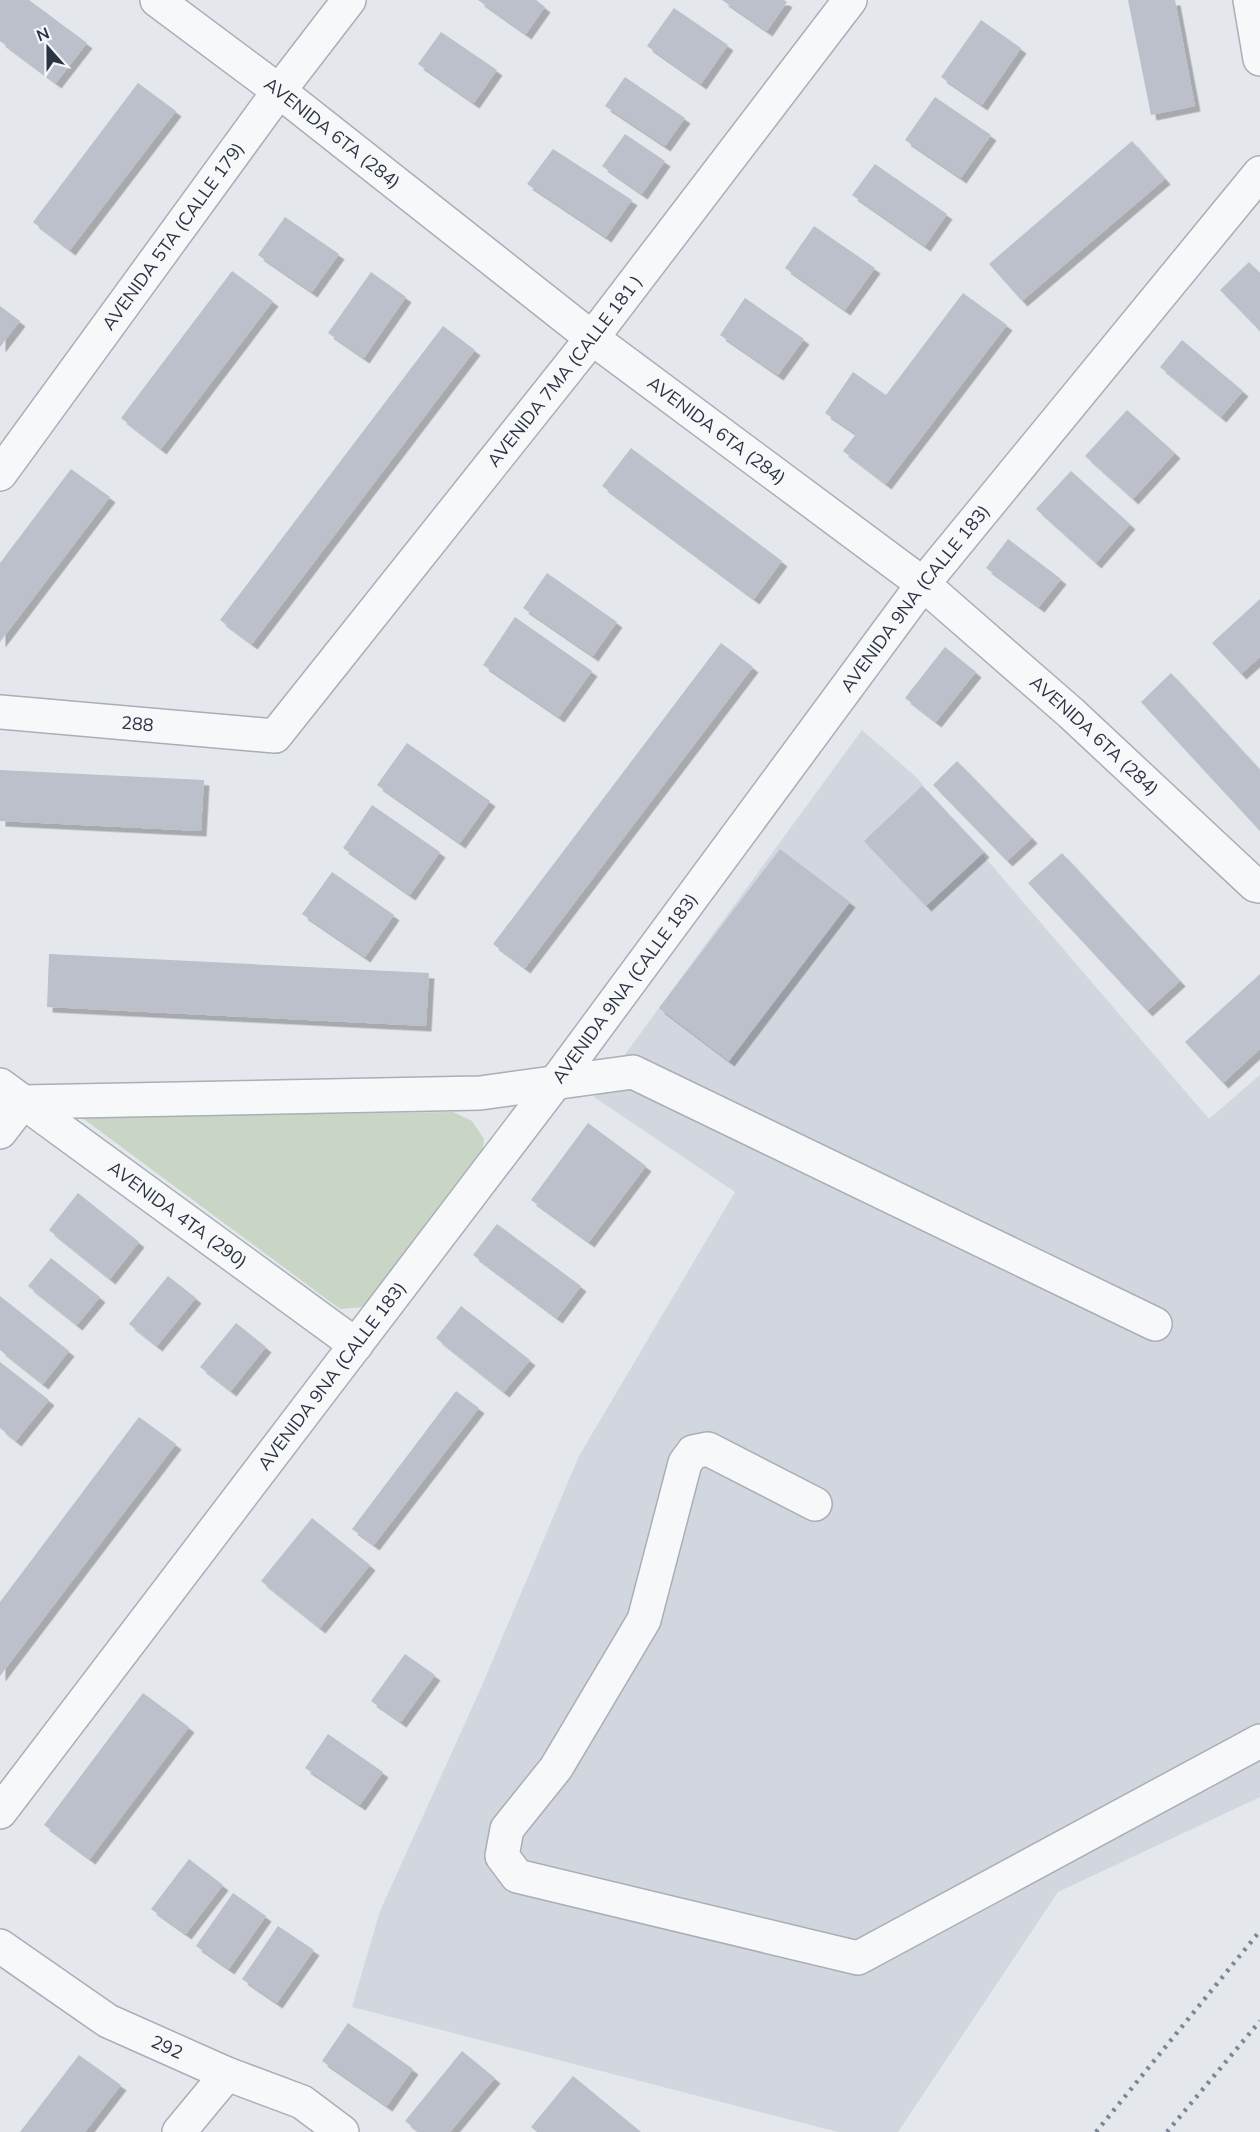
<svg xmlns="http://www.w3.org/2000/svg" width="1260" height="2132" font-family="Mulish,sans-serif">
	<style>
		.built { fill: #d2d6de }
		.green { fill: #c9d6c5 }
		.building { fill: #bbc0ca; filter: url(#shadow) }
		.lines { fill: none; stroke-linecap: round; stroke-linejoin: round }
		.minor-casing { stroke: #a9aeb7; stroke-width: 36 }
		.minor { stroke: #f7f8fa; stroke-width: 33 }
		.rail { stroke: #7d8696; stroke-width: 4.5; stroke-dasharray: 3 6; stroke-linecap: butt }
		.labels { text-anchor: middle; stroke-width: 6; stroke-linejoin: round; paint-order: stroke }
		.street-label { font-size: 18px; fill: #2b3445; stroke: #f4f6f9 }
	</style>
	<defs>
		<filter id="shadow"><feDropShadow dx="5.5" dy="5.5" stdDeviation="0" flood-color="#0004"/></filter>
	</defs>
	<rect width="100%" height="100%" fill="#e4e7ec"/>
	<path class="built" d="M 862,730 L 916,777 L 1209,1119 L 1260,1075 L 1260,1797 L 1058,1892 L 898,2132 L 838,2132 L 352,2007 L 380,1911 L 481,1688 L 579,1456 L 735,1192 L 594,1097 Z"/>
	<path class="green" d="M 453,1112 L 472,1121 L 484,1139 L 482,1155 L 457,1184 L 363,1307 L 340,1309 L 81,1117 Z"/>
	<path class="building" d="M 0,0 L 29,0 L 87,43 L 56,83 L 0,41 Z
		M 478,0 L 536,0 L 545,7 L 526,34 Z
		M 722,0 L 784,0 L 787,2 L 767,31 Z
		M 1128,0 L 1175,0 L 1195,106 L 1151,115 Z
		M 674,8 L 728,45 L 701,84 L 647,46 Z
		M 981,20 L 1021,48 L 982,105 L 941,77 Z
		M 441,32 L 497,70 L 474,103 L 418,64 Z
		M 625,77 L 685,118 L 665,146 L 605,106 Z
		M 138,83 L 176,111 L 70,250 L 33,222 Z
		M 935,97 L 991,135 L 961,178 L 905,140 Z
		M 625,134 L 665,161 L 642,194 L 602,166 Z
		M 1132,141 L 1165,179 L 1022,301 L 989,264 Z
		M 553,149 L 632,200 L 606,237 L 527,184 Z
		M 875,164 L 947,214 L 925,246 L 852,195 Z
		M 285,217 L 339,254 L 312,292 L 258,255 Z
		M 814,226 L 875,268 L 845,310 L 785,268 Z
		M 1249,262 L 1260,273 L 1260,331 L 1220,290 Z
		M 232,271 L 273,301 L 161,449 L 121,418 Z
		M 371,272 L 406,297 L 364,358 L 328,333 Z
		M 963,293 L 1007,325 L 886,484 L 843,451 L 856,434 L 825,413 L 853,372 L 886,395 Z
		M 745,298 L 804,339 L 778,375 L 720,335 Z
		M 0,306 L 20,321 L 0,347 Z
		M 443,326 L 475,350 L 252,644 L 220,620 Z
		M 1182,340 L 1243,391 L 1221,417 L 1160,367 Z
		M 1127,410 L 1175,453 L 1133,499 L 1085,456 Z
		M 631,448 L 782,561 L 754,599 L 602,486 Z
		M 71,469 L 110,497 L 0,642 L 0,563 Z
		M 1071,471 L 1130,524 L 1096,563 L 1036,509 Z
		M 1008,539 L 1061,579 L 1039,607 L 986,568 Z
		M 547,573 L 617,622 L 593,656 L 523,608 Z
		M 1260,599 L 1260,657 L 1241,674 L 1212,643 Z
		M 515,617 L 592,671 L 559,717 L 483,665 Z
		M 721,643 L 753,667 L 525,968 L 493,944 Z
		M 945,647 L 976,672 L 936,722 L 905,698 Z
		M 1171,673 L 1260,770 L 1260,831 L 1141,702 Z
		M 407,743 L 490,801 L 460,843 L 377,785 Z
		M 957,761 L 1032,838 L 1007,861 L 933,785 Z
		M 0,770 L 204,780 L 201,831 L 0,821 Z
		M 922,786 L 984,852 L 926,906 L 864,841 Z
		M 372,805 L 440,852 L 410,895 L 343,848 Z
		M 780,849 L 850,902 L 729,1061 L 659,1008 Z
		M 1062,853 L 1180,981 L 1147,1011 L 1028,883 Z
		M 332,872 L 394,915 L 365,957 L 302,914 Z
		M 49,954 L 429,973 L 426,1026 L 47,1007 Z
		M 1260,974 L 1260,1049 L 1223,1083 L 1185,1042 Z
		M 588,1123 L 646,1166 L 589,1242 L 531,1200 Z
		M 78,1193 L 139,1242 L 110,1279 L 49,1230 Z
		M 497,1224 L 581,1286 L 557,1318 L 473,1255 Z
		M 51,1258 L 100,1297 L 77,1325 L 28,1286 Z
		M 168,1276 L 196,1298 L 157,1346 L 129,1324 Z
		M 0,1296 L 69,1351 L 43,1384 L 0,1350 Z
		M 461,1306 L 530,1360 L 504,1392 L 436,1338 Z
		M 236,1323 L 266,1347 L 231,1391 L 200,1367 Z
		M 0,1362 L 49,1400 L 16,1441 L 0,1428 Z
		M 456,1391 L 479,1408 L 374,1545 L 352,1529 Z
		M 139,1417 L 176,1444 L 0,1676 L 0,1602 Z
		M 312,1518 L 370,1565 L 320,1628 L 261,1581 Z
		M 405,1654 L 435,1675 L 401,1722 L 371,1701 Z
		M 143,1693 L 189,1727 L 90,1859 L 44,1825 Z
		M 328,1734 L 383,1772 L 360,1805 L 305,1768 Z
		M 189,1859 L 223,1885 L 186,1934 L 151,1909 Z
		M 233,1893 L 266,1916 L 229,1969 L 196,1946 Z
		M 278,1926 L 314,1950 L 277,2003 L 242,1979 Z
		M 348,2023 L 413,2069 L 387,2106 L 322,2061 Z
		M 462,2051 L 495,2078 L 450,2132 L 419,2132 L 405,2121 Z
		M 79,2055 L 121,2085 L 85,2132 L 20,2132 Z
		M 573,2076 L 641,2132 L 537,2132 L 531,2127 Z"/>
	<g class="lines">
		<defs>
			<g id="minor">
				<path id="s1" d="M 157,0 L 279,91 L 592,338 L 923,584 L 1071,713 L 1255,885 L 1260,886"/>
				<path d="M 1250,0 L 1260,59"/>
				<path id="s2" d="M 0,474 L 279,91 L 349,0"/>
				<path id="s3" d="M 0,712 L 275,736 L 592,338 L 850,0"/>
				<path id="s4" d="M 0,1085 L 356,1345"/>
				<path d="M 0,1132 L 23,1102 L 480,1093 L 633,1072 L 1155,1324"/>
				<path d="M 815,1504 L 708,1449 L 693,1452 L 685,1463 L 644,1620 L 556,1768 L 507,1829 L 502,1856 L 517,1876 L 858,1958 L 1260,1741"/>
				<path id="s5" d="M 0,1812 L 555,1083 L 923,584 L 1260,173"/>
				<path id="s6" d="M 0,1946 L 108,2021 L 227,2074 L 302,2102 L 342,2132"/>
				<path d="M 179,2132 L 227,2074"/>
			</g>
		</defs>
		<use href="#minor" class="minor-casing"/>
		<use href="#minor" class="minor"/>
		<path class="rail" d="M 1096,2132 L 1260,1931
			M 1167,2132 L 1260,2021"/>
	</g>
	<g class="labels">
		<g class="street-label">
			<text dy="6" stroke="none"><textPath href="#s1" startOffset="220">AVENIDA 6TA (284)</textPath></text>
			<text dy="6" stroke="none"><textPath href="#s2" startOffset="294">AVENIDA 5TA (CALLE 179)</textPath></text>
			<text dy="6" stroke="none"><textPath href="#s3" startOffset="742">AVENIDA 7MA (CALLE 181 )</textPath></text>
			<text dy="6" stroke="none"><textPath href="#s1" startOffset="706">AVENIDA 6TA (284)</textPath></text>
			<text dy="6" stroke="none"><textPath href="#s5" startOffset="1520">AVENIDA 9NA (CALLE 183)</textPath></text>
			<text dy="6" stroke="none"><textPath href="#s3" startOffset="138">288</textPath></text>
			<text dy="6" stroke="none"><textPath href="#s1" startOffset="1192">AVENIDA 6TA (284)</textPath></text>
			<text dy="6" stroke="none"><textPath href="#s5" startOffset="1034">AVENIDA 9NA (CALLE 183)</textPath></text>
			<text dy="6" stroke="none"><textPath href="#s4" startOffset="220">AVENIDA 4TA (290)</textPath></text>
			<text dy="6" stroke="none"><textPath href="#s5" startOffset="548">AVENIDA 9NA (CALLE 183)</textPath></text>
			<text dy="6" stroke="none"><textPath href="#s6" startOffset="196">292</textPath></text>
		</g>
	</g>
	<g transform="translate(48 48) rotate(339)" stroke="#f4f6f9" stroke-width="4.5" paint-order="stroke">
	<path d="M0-4.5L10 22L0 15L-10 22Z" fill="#2b3445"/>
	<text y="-9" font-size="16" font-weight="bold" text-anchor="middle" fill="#2b3445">N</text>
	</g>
</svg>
